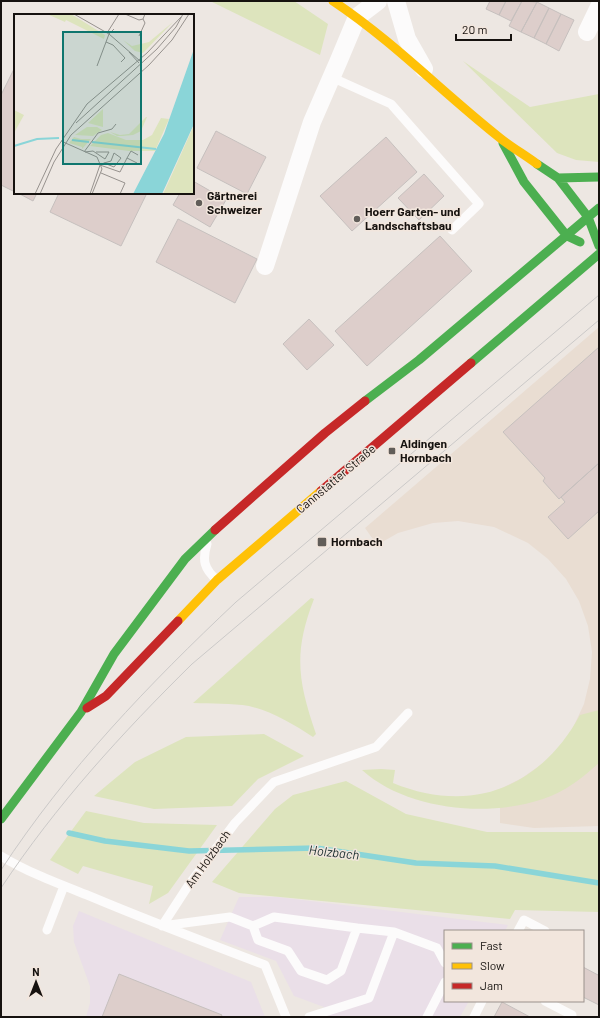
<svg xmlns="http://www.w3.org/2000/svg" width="600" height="1018" font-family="Barlow,sans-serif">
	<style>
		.commercial { fill: #eadfe8 }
		.built { fill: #e9ddd2 }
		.green { fill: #dde4bd }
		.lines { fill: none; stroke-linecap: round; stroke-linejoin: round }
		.stream { stroke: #8ad5d8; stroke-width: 5.5 }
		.building { fill: #ddcecb; stroke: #c6c0be }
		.lane { stroke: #fcfbfb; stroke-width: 9 }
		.street { stroke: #fcfbfb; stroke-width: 18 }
		.fast { stroke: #4caf50; stroke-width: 9 }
		.slow { stroke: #ffc107; stroke-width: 9 }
		.jam { stroke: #c62828; stroke-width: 9 }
		.tram { stroke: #cbc9c8; stroke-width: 1 }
		.poi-dot { fill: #615d59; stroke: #f2e6dd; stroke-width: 1.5 }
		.labels { text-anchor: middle; stroke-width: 3; stroke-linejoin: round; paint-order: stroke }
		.poi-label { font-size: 12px; font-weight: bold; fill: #16120f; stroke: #f2e6dd; text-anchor: start }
		.street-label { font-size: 12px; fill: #16120f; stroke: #f2e6dd }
		.water-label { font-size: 13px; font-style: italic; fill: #1c3031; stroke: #f2e6dd }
		.inset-river { fill: none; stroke: #8ad5d8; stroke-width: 2 }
		.inset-road { fill: none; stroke: #97928e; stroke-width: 1 }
		.view { fill: #0f766e; fill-opacity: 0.15; stroke: #0f766e; stroke-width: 2 }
		.inset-edge { fill: none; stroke: #16120f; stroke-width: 2 }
	</style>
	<rect width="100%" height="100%" fill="#ede7e2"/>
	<path class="commercial" d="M 239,897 L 277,897 L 508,925 L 505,931 L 445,931 L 445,1001 L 469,1001 L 460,1017 L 320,1017 L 324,1007 L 294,996 L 276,961 L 220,940 Z
		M 79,911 L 251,982 L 265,1017 L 86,1017 L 90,1003 L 90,986 L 74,942 L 73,926 Z"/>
	<path class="built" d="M 599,327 L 599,826 L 534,828 L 500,823 L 500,789 L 522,778 L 549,759 L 570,734 L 584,704 L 590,679 L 592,652 L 588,626 L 579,601 L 566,579 L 548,559 L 528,543 L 494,527 L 458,521 L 433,523 L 398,533 L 377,545 L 365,528 Z"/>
	<path class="green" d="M 210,1 L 294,1 L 328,24 L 320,55 Z
		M 463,61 L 530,107 L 599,94 L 599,162 L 576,160 L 557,153 Z
		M 311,598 L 314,599 C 293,653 298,681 316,734 L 313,737 C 293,724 273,712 249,706 C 232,703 211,704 193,703 Z
		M 599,710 L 599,763 C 582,778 565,792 543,799 C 488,818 406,810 362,770 L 381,769 L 395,770 L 393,783 C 471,815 540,788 580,715 Z
		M 264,734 L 304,756 L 258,779 L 232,806 L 154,809 L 94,796 L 135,762 L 186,737 Z
		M 346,781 L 406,814 L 487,832 L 599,832 L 599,912 L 515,910 L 510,919 L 239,893 L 212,882 L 275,809 L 293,795 Z
		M 86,811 L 144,823 L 217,825 L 168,893 L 149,904 L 153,886 L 83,866 L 78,874 L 50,860 Z"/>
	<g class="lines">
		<path class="stream" d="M 69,833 L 105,841 L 189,851 L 316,848 L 416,863 L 495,866 L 599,883"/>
	</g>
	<path class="building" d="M 490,1 L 506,1 L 499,15 L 486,9 Z
		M 506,1 L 522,1 L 511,21 L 499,15 Z
		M 522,1 L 537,2 L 521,32 L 509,26 Z
		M 537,2 L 549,8 L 534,38 L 521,32 Z
		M 549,8 L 561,14 L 546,44 L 534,38 Z
		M 561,14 L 574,20 L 559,51 L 546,44 Z
		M 15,67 L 15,192 L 1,185 L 1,95 Z
		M 216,131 L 266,157 L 247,194 L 197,168 Z
		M 386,137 L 417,172 L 352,231 L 320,196 Z
		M 424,174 L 444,196 L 419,220 L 398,198 Z
		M 193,181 L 226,200 L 210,227 L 173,205 L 180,193 L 193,193 Z
		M 18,193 L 37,193 L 33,201 Z
		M 59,193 L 147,193 L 121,246 L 50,212 Z
		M 178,219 L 257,259 L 235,303 L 156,262 Z
		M 440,236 L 472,271 L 367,366 L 335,331 Z
		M 309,319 L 334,345 L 307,370 L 283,344 Z
		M 599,347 L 599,463 L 559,499 L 543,481 L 545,478 L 503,432 Z
		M 599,463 L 599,511 L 568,539 L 548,517 L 565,502 L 561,497 Z
		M 583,967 L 598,975 L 599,973 L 599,1005 L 583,997 Z
		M 119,974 L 222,1015 L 221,1017 L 102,1017 Z
		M 502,1002 L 530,1017 L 494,1017 Z"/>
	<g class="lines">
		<path class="lane" d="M 331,77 L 391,104 L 479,204 L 452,230
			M 207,544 C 202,560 204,569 217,580
			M 1,856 C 29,873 62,885 92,897 C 149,921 207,943 265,965 L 286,1017
			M 162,926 L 230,917 L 253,926 L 258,940 L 288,951 L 301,971 L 327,980 L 341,971 L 357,928 L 274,917 L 253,926
			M 162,926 L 188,886 L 235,823 L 274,782 L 376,747 L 408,713
			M 357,928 L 394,932
			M 47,930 L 64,886
			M 518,931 L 524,920 L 545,931
			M 545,1001 L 572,1015
			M 309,1017 L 369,998 L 394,932 L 437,948 L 445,963
			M 427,1017 L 445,982
			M 474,1017 L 482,1001"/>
		<path class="street" d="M 396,1 L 407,39 L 424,69
			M 587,32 L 599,7
			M 265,266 L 312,122 L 339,60 L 357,17 L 378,1"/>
		<path class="fast" d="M 503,143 L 524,182 L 567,236 L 580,242
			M 537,164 L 558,178 L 588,217 L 599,246
			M 558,178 L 599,177
			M 471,363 L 599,254
			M 365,401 L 419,360 L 599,208
			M 1,819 L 81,712 L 114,654 L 185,559 L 215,530"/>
		<path class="slow" d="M 333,1 C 393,41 443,93 500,138 C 511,147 525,155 537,164
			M 178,621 L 217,580 L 321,491"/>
		<path class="jam" d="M 321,491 L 471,363
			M 215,530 L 325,433 L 365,401
			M 87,708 L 106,696 L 178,621"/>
		<path class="tram" d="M 1,870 C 67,769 149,684 236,602 L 599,295
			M 1,888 C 56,805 122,733 192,664 L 599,320"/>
	</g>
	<g class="poi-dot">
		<circle cx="199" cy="203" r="4"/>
		<circle cx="357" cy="219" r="4"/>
		<rect x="388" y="447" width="8" height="8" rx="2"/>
		<rect x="317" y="537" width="10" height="10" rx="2"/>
	</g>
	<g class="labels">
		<g class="poi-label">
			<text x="207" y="200">Gärtnerei<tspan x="207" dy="14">Schweizer</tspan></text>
			<text x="365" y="216">Hoerr Garten- und<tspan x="365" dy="14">Landschaftsbau</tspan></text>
			<text x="400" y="448">Aldingen<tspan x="400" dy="14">Hornbach</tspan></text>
			<text x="331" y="546">Hornbach</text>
		</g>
		<g class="street-label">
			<text transform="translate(336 479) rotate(-40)" y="4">Cannstatter Straße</text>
			<text transform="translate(208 859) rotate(-54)" y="4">Am Holzbach</text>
		</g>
		<g class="water-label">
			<text transform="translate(334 852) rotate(6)" y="5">Holzbach</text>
		</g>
	</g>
	<g transform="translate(14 14)">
		<rect width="180" height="180" fill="#ede7e2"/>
		<path d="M 33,0 L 57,0 L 91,21 L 90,25 L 52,6 L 51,8 ZM 159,8 L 129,39 L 121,37 L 109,26 L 118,32 L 135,28 ZM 89,95 L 89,113 L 74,109 ZM 0,96 L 10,101 L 0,119 ZM 132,103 L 133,103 L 127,117 L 119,121 L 108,122 L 103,122 L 96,118 L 106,121 L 115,120 ZM 147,104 L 155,105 L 141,137 L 115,137 L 76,132 L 87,121 L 94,119 L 112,126 L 129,126 L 138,121 ZM 180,111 L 180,180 L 149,180 L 155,167 ZM 73,113 L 83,113 L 88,116 L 79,122 L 61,121 ZM 60,123 L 67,125 L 77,125 L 68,135 L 68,133 L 55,129 Z" fill="#dde4bd"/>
		<path d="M 180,35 L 180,110 L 148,180 L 119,180 L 150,120 Z" fill="#8ad5d8"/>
		<path class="inset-river" d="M 58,126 L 75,128M 78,128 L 142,135M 0,132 L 23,125 L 45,124"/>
		<path class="inset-road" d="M 60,0 L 95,20 L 126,47M 111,0 L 125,6 L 129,5 L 131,0M 93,19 L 105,0M 125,22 L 131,9 L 129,5M 92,28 L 99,31 L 111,44 L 107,48M 115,38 L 125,49M 83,52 L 95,20 L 100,15M 62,109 L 143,35 L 162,13 L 169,0M 47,127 L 83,143 L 88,155 L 78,180M 70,138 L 84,119 L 98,115 L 102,110M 71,138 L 79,137 L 91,145 L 95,138 L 82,138M 113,144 L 117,137 L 124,141M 86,151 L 90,149 L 97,147 L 100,139 L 107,144 L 100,153 L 90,149M 87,159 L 111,169 L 106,180M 21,180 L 42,135 L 73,90 L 133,39 L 167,3M 26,180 L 40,148 L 57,121 L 135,51 L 158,26 L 175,0M 76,180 L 86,151 L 106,158 L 113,144 L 123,149"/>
		<path class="view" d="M 49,18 L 127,18 L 127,150 L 49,150 Z"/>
		<rect width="180" height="180" class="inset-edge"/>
	</g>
	<rect width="600" height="1018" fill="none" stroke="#16120f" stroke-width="4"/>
	<rect x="444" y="930" width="140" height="72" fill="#f2e6dd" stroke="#9a918b"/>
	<rect x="452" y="943" width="20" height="6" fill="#4caf50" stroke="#9a918b"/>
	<text x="480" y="950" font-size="12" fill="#16120f">Fast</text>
	<rect x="452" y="963" width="20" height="6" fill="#ffc107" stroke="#9a918b"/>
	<text x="480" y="970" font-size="12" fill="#16120f">Slow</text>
	<rect x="452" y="983" width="20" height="6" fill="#c62828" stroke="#9a918b"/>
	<text x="480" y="990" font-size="12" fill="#16120f">Jam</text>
	<g transform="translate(36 982)" stroke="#f2e6dd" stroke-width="3" paint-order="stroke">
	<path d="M0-3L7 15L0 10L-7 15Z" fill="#16120f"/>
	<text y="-6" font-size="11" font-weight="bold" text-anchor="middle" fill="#16120f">N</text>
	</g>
	<path d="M456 34v6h55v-6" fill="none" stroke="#16120f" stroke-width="2"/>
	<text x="462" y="34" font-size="12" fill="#16120f" stroke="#f2e6dd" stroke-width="3" paint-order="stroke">20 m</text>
</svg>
